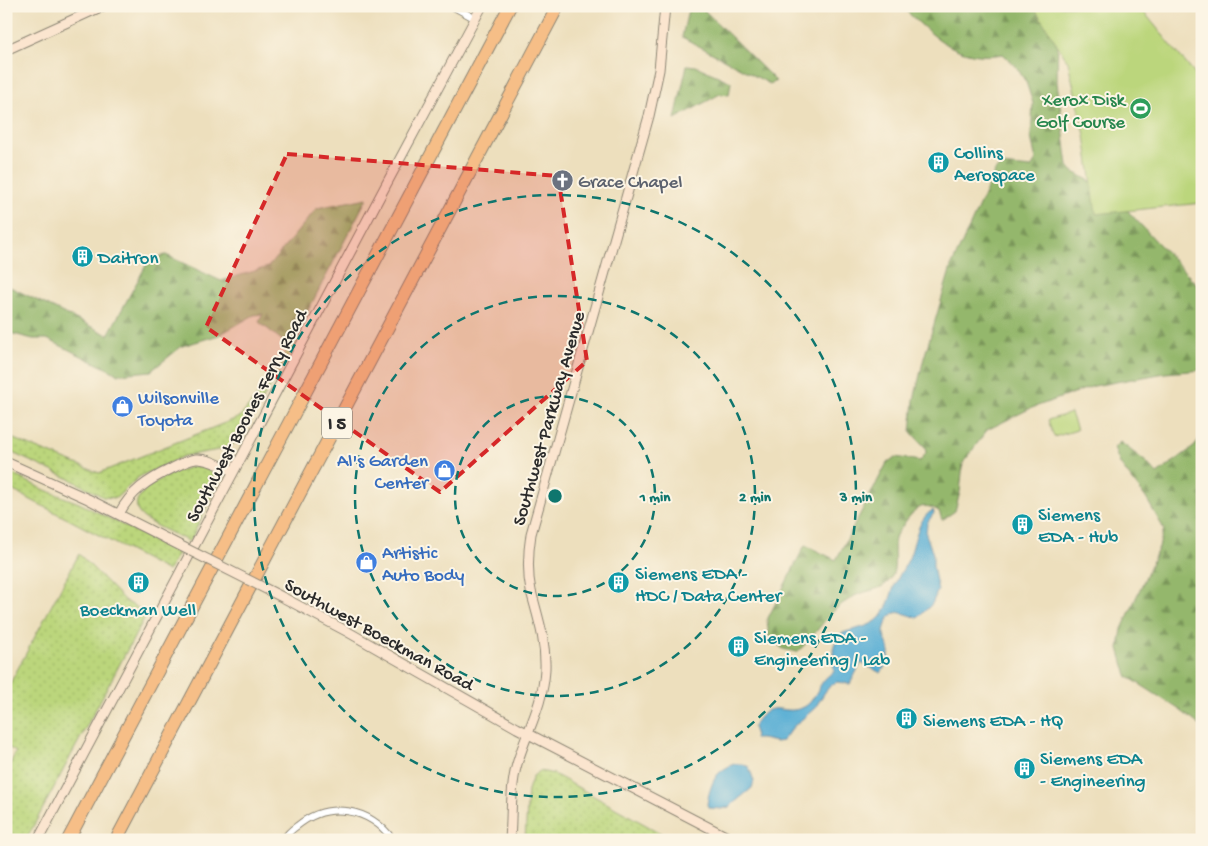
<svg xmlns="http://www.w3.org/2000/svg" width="1208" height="846" font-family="'Gochi Hand',sans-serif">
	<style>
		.grass { fill: url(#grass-dots); stroke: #738054 }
		.forest { fill: url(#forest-firs); stroke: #60714c }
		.pitch { fill: #bbd67c; stroke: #738054 }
		.water { fill: #57add4; stroke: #416c80 }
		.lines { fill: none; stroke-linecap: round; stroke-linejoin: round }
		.street-casing { stroke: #8c8574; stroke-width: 8 }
		.secondary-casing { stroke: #8c8574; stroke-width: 11 }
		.highway-casing { stroke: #8c8574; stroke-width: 14 }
		.street { stroke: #fff; stroke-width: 6 }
		.secondary { stroke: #fbe5cf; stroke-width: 9 }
		.highway { stroke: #f6be87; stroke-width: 12 }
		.secondary-bridge-casing { stroke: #8c8574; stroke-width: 11; stroke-linecap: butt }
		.secondary-bridge { stroke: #fbe5cf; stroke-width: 9 }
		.marked { fill: #d62828; fill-opacity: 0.2; stroke: #d62828; stroke-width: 4; stroke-dasharray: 10 6; stroke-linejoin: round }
		.ring { fill: none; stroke: #0f766e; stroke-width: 2.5; stroke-dasharray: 9 6 }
		.labels { text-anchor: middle; stroke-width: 4; stroke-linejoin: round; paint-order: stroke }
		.shield { fill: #fcf5e5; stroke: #6a6863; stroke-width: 1 }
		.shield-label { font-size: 18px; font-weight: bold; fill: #2b2b2b }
		.leisure-label { font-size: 19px; fill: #27864d; stroke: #fcf5e5; text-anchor: end }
		.culture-label { font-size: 19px; fill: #0d838f; stroke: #fcf5e5; text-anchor: start }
		.worship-label { font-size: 19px; fill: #5b616d; stroke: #fcf5e5; text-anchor: start }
		.shop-label { font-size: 19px; fill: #366cbe; stroke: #fcf5e5; text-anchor: start }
		.street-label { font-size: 19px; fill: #2b2b2b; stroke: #fcf5e5 }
		.centre { fill: #0f766e; stroke: #fcf5e5; stroke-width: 2.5 }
		.ring-label { font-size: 15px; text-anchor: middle; font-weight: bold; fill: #0f766e; stroke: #fcf5e5; stroke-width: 4; stroke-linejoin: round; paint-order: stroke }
	</style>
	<defs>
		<pattern id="grass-dots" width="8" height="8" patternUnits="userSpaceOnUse" patternTransform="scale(1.25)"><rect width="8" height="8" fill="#bbd67c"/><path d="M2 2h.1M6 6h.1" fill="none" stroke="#a1b86b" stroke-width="1.8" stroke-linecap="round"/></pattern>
		<pattern id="forest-firs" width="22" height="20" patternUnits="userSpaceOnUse" patternTransform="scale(1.25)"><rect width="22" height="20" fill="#94b76c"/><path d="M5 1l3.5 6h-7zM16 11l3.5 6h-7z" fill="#799559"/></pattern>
	</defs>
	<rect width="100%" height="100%" fill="#fcf5e5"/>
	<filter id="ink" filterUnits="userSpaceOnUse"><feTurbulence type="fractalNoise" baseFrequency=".02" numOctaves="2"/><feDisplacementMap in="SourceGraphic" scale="10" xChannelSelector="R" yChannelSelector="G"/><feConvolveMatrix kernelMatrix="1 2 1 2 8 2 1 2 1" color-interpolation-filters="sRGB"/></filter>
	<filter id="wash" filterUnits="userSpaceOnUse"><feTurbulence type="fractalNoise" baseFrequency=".0096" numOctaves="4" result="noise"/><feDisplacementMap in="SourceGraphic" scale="20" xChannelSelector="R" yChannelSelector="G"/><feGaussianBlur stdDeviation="1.12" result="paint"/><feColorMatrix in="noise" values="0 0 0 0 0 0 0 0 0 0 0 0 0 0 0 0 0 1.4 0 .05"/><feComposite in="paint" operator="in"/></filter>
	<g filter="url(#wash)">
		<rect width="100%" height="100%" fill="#eddfbd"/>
		<path class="grass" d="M 298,340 L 237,442 L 224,449 L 184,456 L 147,473 L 139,477 L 116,498 L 103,497 L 74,481 L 6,450 L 6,436 L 99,473 L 240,417 L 272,378 L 292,341 Z
			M 199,466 C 212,470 216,476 215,488 L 190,542 C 177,535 147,524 139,513 C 124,490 184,466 199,466 Z
			M 6,471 L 45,490 L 79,503 L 178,553 L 168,571 L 6,487 Z
			M 79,554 L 125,601 L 147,613 L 26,840 L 6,840 L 6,771 L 16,752 L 6,746 L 6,691 Z
			M 540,771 L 554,774 L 673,840 L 525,840 L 528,790 L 533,776 Z"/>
		<path class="forest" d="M 689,6 L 698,6 L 703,9 L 776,81 L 770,84 L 682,37 Z
			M 901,6 L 1079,6 L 1058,35 L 1057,82 L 1068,166 L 1072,171 L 1110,192 L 1202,290 L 1202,370 L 1165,373 L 1094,386 L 1029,409 L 987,430 L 963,463 L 960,492 L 955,511 L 942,520 L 939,511 C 922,501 916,508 905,522 C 903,526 898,531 896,535 C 891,548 899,567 890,580 C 882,590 869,590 859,594 C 853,596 847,601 842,604 C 826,615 814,638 797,652 L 783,649 L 769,637 L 767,620 L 805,545 L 836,560 L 887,463 L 895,457 L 920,461 L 926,453 L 925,447 L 911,432 L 914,400 L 924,358 L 951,267 L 995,171 L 1001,165 L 1031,168 L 1036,160 L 1031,137 L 1033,103 L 1026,82 L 1015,65 L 1003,54 C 956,62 932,35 901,6 Z
			M 687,65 L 696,66 L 731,82 L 729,95 L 720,94 L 675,119 Z
			M 367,198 L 292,341 L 283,341 L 259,322 L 263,314 L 254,315 L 219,335 L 182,346 L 151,371 L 118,374 L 47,339 L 33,339 L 6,332 L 6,285 L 108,335 L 149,260 L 166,255 L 221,281 L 268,267 L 317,208 Z
			M 1202,434 L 1202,727 L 1180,710 L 1127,676 L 1119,648 L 1122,629 L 1159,547 L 1164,529 L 1146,498 L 1120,464 L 1114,448 L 1120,442 L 1146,462 L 1157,474 L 1195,446 Z"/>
		<path class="pitch" d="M 1033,6 L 1139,6 L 1202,83 L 1202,203 L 1096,214 L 1085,135 L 1068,62 Z
			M 1071,413 L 1077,430 L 1054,437 L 1048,420 Z"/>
		<path class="water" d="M 933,510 L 934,513 L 927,523 L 926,534 L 933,554 L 933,567 L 938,590 L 932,604 L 918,618 C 911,616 901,611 895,613 C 891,614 889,618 887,622 C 879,639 890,640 889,655 C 888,662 884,668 881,673 L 861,663 L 850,684 L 837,682 L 831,685 L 825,692 L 815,708 L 793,727 L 782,741 L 776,742 L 762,739 L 754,739 L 755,733 L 753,727 C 773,694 781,718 804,707 C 814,702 817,688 825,679 C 827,676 831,674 834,672 C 833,658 831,645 840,634 C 852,629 866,628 876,621 C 889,611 890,594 897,580 C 900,573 905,567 908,560 C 915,546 916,519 933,510 Z
			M 734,764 L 742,764 L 749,767 L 754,781 L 752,788 L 729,807 L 722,809 L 709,808 L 707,805 C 708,795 712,780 719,773 C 723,769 729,766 734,764 Z"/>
	</g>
	<g filter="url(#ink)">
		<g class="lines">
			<defs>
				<path id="street" d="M 452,6 L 476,19
					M 283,840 C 287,834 291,830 297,826 C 328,800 370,808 393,840"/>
				<path id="secondary" d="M 6,50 L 103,6
					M 6,462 L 88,499 L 167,539
					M 119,514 C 131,491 148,480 171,469 C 179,465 187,460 196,459 C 209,458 222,467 234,471
					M 284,598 L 348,632 L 517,728 L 733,840
					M 38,840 L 387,183 L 482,6
					M 510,840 C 512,815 510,788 517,764 C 527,730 543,706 545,669 C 546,640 538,618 531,591 C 527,572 528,553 531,534 L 649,116 L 659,70 L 665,6"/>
				<path id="highway" d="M 68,840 L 510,6
					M 116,840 L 558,6"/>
			</defs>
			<use href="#street" class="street-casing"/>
			<use href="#secondary" class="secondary-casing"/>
			<use href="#highway" class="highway-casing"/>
			<use href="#street" class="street"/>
			<use href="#secondary" class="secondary"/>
			<use href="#highway" class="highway"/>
			<defs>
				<path id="secondary-bridge" d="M 167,539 L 284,598"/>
			</defs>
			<use href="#secondary-bridge" class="secondary-bridge-casing"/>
			<use href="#secondary-bridge" class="secondary-bridge"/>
		</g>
	</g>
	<path class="marked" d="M 287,154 L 558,176 L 587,361 L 440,492 L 206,327 Z"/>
	<g class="ring">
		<circle cx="555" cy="496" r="100"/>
		<circle cx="555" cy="496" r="200"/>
		<circle cx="555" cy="496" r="301"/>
	</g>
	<defs>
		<symbol id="stadium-disc" viewBox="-11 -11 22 22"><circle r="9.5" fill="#2e9e5b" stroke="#fcf5e5"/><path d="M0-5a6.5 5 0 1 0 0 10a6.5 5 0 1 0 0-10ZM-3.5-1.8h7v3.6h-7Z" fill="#fff"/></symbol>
		<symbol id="building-disc" viewBox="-11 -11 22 22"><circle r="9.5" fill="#0f9aa8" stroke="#fcf5e5"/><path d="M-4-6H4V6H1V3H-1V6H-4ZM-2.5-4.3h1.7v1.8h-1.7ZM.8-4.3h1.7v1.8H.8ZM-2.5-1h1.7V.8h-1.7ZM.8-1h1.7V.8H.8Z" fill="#fff"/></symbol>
		<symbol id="church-disc" viewBox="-11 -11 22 22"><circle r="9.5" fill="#6b7280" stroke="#fcf5e5"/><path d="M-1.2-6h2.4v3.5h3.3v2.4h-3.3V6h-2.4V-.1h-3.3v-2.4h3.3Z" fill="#fff"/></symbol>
		<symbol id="shop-disc" viewBox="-11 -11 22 22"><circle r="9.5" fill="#3f7fe0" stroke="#fcf5e5"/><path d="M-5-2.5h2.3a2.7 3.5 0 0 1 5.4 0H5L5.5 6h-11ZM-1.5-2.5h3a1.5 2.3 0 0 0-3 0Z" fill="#fff"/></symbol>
	</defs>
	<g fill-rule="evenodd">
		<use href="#stadium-disc" x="1128" y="96" width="25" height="25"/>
		<use href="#building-disc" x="926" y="150" width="25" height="25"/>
		<use href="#church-disc" x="550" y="168" width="25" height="25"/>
		<use href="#building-disc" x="70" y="244" width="25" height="25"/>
		<use href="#shop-disc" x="110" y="394" width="25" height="25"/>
		<use href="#shop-disc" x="432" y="458" width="25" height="25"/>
		<use href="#building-disc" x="1010" y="512" width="25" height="25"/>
		<use href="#shop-disc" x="354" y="550" width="25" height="25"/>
		<use href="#building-disc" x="126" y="570" width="25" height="25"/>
		<use href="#building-disc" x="606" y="570" width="25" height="25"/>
		<use href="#building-disc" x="726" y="634" width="25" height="25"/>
		<use href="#building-disc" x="894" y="706" width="25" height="25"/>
		<use href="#building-disc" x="1012" y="756" width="25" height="25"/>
	</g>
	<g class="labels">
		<rect class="shield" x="322" y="407.5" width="30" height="31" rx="4"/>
		<g class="shield-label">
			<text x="337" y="429">I 5</text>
		</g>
		<g class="leisure-label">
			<text x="1125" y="105">Xerox Disk<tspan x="1125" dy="22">Golf Course</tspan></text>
		</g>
		<g class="culture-label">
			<text x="954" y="158">Collins<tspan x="954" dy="22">Aerospace</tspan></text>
			<text x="98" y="263">Daitron</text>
			<text x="1038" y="520">Siemens<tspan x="1038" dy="22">EDA - Hub</tspan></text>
			<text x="635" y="579">Siemens EDA -<tspan x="635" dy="22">HDC / Data Center</tspan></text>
			<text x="138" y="615" text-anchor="middle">Boeckman Well</text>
			<text x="754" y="643">Siemens EDA -<tspan x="754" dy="22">Engineering / Lab</tspan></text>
			<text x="923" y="726">Siemens EDA - HQ</text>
			<text x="1040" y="764">Siemens EDA<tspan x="1040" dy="22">- Engineering</tspan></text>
		</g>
		<g class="worship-label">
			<text x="578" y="187">Grace Chapel</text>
		</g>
		<g class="shop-label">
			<text x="138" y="403">Wilsonville<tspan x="138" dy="22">Toyota</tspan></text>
			<text x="428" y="466" text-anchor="end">Al's Garden<tspan x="428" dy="22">Center</tspan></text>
			<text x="382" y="558">Artistic<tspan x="382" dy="22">Auto Body</tspan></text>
		</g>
		<g class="street-label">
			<text transform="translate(245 415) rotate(-62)" y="7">Southwest Boones Ferry Road</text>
			<text transform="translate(547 418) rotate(-74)" y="7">Southwest Parkway Avenue</text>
			<text transform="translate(380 633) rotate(29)" y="7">Southwest Boeckman Road</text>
		</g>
	</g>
	<circle cx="555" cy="496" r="8" class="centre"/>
	<g class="ring-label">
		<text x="655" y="501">1 min</text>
		<text x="755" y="501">2 min</text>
		<text x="856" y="501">3 min</text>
	</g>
	<rect width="1208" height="846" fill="none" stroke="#fcf5e5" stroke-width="25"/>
</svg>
